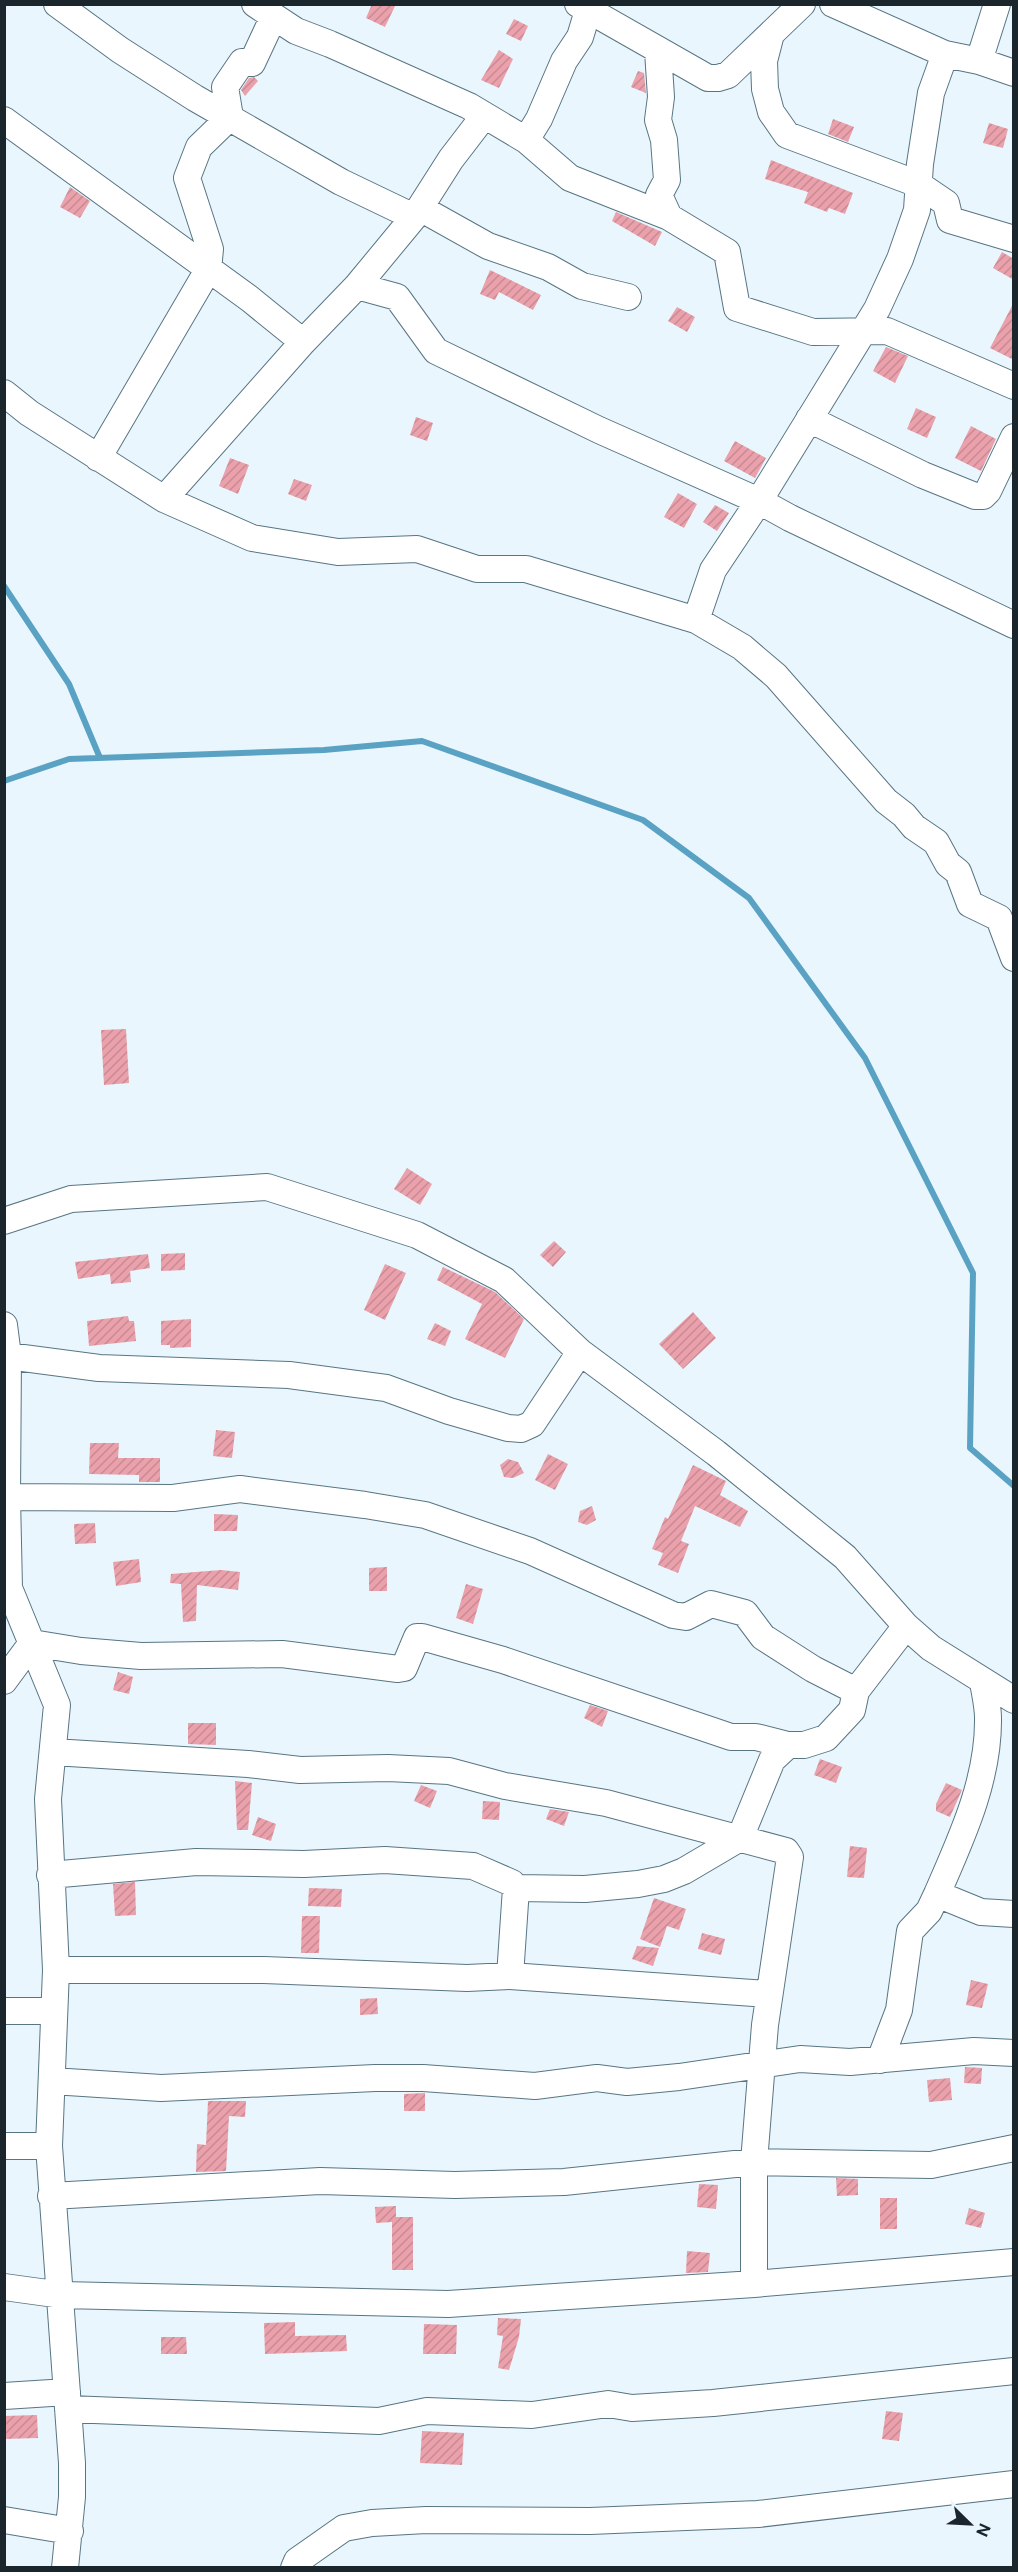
<svg xmlns="http://www.w3.org/2000/svg" width="1018" height="2572" font-family="'Public Sans',sans-serif">
	<style>
		.lines { fill: none; stroke-linecap: round; stroke-linejoin: round }
		.stream { stroke: #5aa2c3; stroke-width: 6 }
		.building { fill: url(#building-hatch) }
		.minor-casing { stroke: #587583; stroke-width: 28 }
		.minor { stroke: #fff; stroke-width: 26 }
	</style>
	<defs>
		<pattern id="building-hatch" width="6" height="6" patternUnits="userSpaceOnUse" patternTransform="scale(1.5)"><rect width="6" height="6" fill="#eaa1ab"/><path d="M-1 1l2-2M0 6l6-6M5 7l2-2" fill="none" stroke="#c88a93"/></pattern>
	</defs>
	<rect width="100%" height="100%" fill="#eaf6fd"/>
	<g class="lines">
		<path class="stream" d="M 4,586 L 69,684 L 100,758
			M 4,781 L 69,759 L 324,750 L 422,741 L 643,820 L 749,898 L 865,1058 L 973,1273 L 970,1448 L 1014,1486"/>
	</g>
	<path class="building" d="M 372,4 L 396,4 L 385,27 L 366,18 Z
		M 514,19 L 528,26 L 521,41 L 506,34 Z
		M 499,50 L 513,59 L 499,88 L 481,80 Z
		M 638,71 L 644,73 L 646,93 L 631,87 Z
		M 254,77 L 258,81 L 245,96 L 241,90 L 249,78 Z
		M 833,119 L 854,127 L 848,142 L 828,134 Z
		M 989,123 L 1008,129 L 1003,148 L 983,143 Z
		M 771,160 L 853,193 L 845,214 L 829,208 L 827,212 L 804,203 L 808,192 L 765,179 Z
		M 70,187 L 90,201 L 80,218 L 60,207 Z
		M 616,212 L 662,232 L 655,246 L 612,221 Z
		M 1002,252 L 1014,259 L 1014,280 L 993,268 Z
		M 490,270 L 541,295 L 533,310 L 499,292 L 495,300 L 480,294 Z
		M 1014,302 L 1014,360 L 990,348 Z
		M 677,307 L 695,317 L 687,332 L 668,321 Z
		M 886,347 L 908,356 L 895,383 L 873,371 Z
		M 916,408 L 936,417 L 927,438 L 907,429 Z
		M 416,417 L 433,423 L 427,441 L 410,435 Z
		M 971,426 L 996,439 L 981,471 L 955,458 Z
		M 735,441 L 766,458 L 755,478 L 724,461 Z
		M 230,458 L 249,465 L 238,494 L 219,486 Z
		M 294,479 L 312,485 L 306,501 L 288,494 Z
		M 678,493 L 697,504 L 684,528 L 664,517 Z
		M 715,505 L 729,513 L 717,531 L 703,522 Z
		M 126,1029 L 129,1083 L 104,1085 L 101,1030 Z
		M 407,1168 L 432,1184 L 420,1205 L 394,1189 Z
		M 554,1241 L 566,1252 L 553,1267 L 540,1255 Z
		M 185,1253 L 185,1270 L 161,1271 L 161,1254 Z
		M 148,1254 L 150,1268 L 130,1271 L 131,1282 L 111,1284 L 110,1274 L 78,1279 L 75,1262 Z
		M 385,1264 L 406,1273 L 385,1320 L 364,1310 Z
		M 443,1267 L 495,1292 L 524,1319 L 505,1358 L 465,1339 L 482,1304 L 437,1280 Z
		M 693,1312 L 716,1338 L 683,1369 L 659,1344 Z
		M 128,1316 L 129,1321 L 134,1321 L 136,1341 L 89,1346 L 87,1321 Z
		M 191,1319 L 191,1347 L 170,1348 L 170,1345 L 161,1345 L 161,1321 Z
		M 435,1323 L 451,1331 L 445,1346 L 427,1339 Z
		M 216,1430 L 235,1432 L 232,1458 L 213,1456 Z
		M 90,1443 L 119,1443 L 118,1458 L 160,1458 L 160,1482 L 139,1482 L 139,1475 L 89,1474 Z
		M 548,1454 L 568,1464 L 555,1490 L 535,1480 Z
		M 508,1459 L 518,1462 L 524,1473 L 513,1478 L 504,1477 L 500,1465 Z
		M 693,1465 L 726,1481 L 720,1495 L 748,1511 L 740,1527 L 695,1506 L 681,1541 L 689,1544 L 678,1573 L 658,1565 L 663,1553 L 652,1549 L 665,1517 L 668,1519 Z
		M 592,1506 L 596,1520 L 587,1525 L 578,1522 L 580,1511 Z
		M 214,1514 L 238,1515 L 237,1531 L 214,1531 Z
		M 95,1523 L 96,1543 L 75,1544 L 74,1524 Z
		M 139,1559 L 141,1582 L 116,1586 L 113,1562 Z
		M 387,1567 L 387,1591 L 369,1591 L 369,1568 Z
		M 221,1570 L 240,1572 L 238,1590 L 197,1585 L 196,1621 L 183,1622 L 181,1584 L 170,1583 L 171,1574 Z
		M 466,1584 L 483,1589 L 473,1624 L 456,1618 Z
		M 118,1672 L 133,1677 L 129,1694 L 113,1690 Z
		M 590,1705 L 608,1711 L 602,1727 L 584,1718 Z
		M 188,1723 L 216,1723 L 216,1745 L 188,1744 Z
		M 820,1759 L 842,1767 L 836,1783 L 814,1775 Z
		M 235,1781 L 252,1783 L 248,1830 L 237,1830 Z
		M 946,1783 L 962,1790 L 950,1817 L 936,1811 L 936,1804 Z
		M 421,1785 L 437,1791 L 430,1808 L 414,1801 Z
		M 483,1801 L 500,1802 L 499,1820 L 482,1819 Z
		M 550,1809 L 569,1812 L 564,1826 L 546,1819 Z
		M 258,1817 L 276,1824 L 271,1841 L 252,1835 Z
		M 850,1846 L 867,1848 L 864,1878 L 847,1877 Z
		M 135,1882 L 136,1915 L 115,1916 L 113,1884 Z
		M 309,1888 L 342,1889 L 341,1907 L 308,1906 Z
		M 654,1898 L 686,1909 L 679,1930 L 667,1926 L 660,1947 L 640,1939 Z
		M 302,1916 L 320,1916 L 319,1953 L 301,1953 Z
		M 702,1933 L 725,1939 L 721,1955 L 698,1949 Z
		M 637,1946 L 659,1948 L 653,1966 L 632,1959 Z
		M 971,1980 L 988,1984 L 982,2008 L 966,2005 Z
		M 377,1998 L 378,2014 L 360,2015 L 360,1999 Z
		M 965,2067 L 982,2068 L 981,2084 L 964,2083 Z
		M 950,2078 L 952,2100 L 929,2102 L 927,2080 Z
		M 425,2093 L 425,2111 L 404,2111 L 404,2094 Z
		M 208,2101 L 246,2101 L 245,2117 L 229,2116 L 226,2171 L 196,2172 L 197,2144 L 206,2145 Z
		M 836,2178 L 858,2179 L 858,2195 L 837,2196 Z
		M 699,2184 L 718,2185 L 716,2209 L 697,2207 Z
		M 880,2198 L 897,2198 L 897,2229 L 880,2229 Z
		M 396,2206 L 396,2217 L 413,2217 L 413,2270 L 392,2270 L 392,2222 L 376,2223 L 375,2207 Z
		M 969,2208 L 985,2213 L 981,2228 L 965,2224 Z
		M 687,2251 L 710,2253 L 708,2272 L 686,2273 Z
		M 498,2318 L 521,2319 L 519,2337 L 509,2370 L 498,2368 L 503,2336 L 497,2335 Z
		M 295,2322 L 295,2336 L 346,2335 L 347,2351 L 265,2354 L 264,2323 Z
		M 424,2324 L 457,2325 L 456,2354 L 423,2354 Z
		M 161,2337 L 186,2337 L 187,2354 L 161,2354 Z
		M 886,2411 L 903,2413 L 899,2441 L 882,2439 Z
		M 37,2415 L 38,2438 L 4,2439 L 4,2416 Z
		M 422,2431 L 464,2433 L 462,2465 L 420,2463 Z"/>
	<g class="lines">
		<defs>
			<path id="minor" d="M 57,4 L 120,50 L 195,98 L 341,182 L 414,217
				M 255,4 L 296,31 L 330,44 L 469,106 L 526,140 L 570,178 L 669,217 L 727,252 L 737,308 L 813,332 L 887,331 L 1014,386
				M 578,4 L 708,78 L 718,78 L 728,75 L 802,4
				M 833,4 L 945,54 L 979,61 L 1014,73
				M 771,34 L 764,61 L 765,89 L 771,112 L 787,135 L 918,184 L 946,203 L 950,220 L 1014,239
				M 658,51 L 661,97 L 658,120 L 664,140 L 667,180 L 659,195 L 669,217
				M 979,61 L 997,4
				M 230,117 L 225,87 L 242,62 L 252,63 L 273,18
				M 4,120 L 250,299 L 303,342
				M 526,140 L 539,119 L 564,61 L 580,37 L 590,4
				M 420,208 L 488,246 L 548,267 L 582,286 L 628,297
				M 357,286 L 397,297 L 436,351 L 599,430 L 759,501 L 790,518 L 1014,625
				M 4,393 L 29,413 L 164,499 L 252,538 L 338,552 L 417,549 L 477,569 L 526,569 L 696,620 L 742,647 L 776,676 L 886,801 L 904,815 L 914,827 L 936,842 L 948,864 L 958,872 L 970,904 L 999,918 L 1014,958
				M 809,419 L 923,475 L 975,496 L 983,496 L 988,491 L 1014,437
				M 98,458 L 208,270 L 210,249 L 187,178 L 199,147 L 230,117
				M 164,499 L 303,342 L 357,286 L 414,217 L 451,159 L 484,116
				M 696,620 L 713,570 L 759,501 L 877,309 L 900,259 L 917,210 L 920,164 L 931,93 L 945,54
				M 4,1221 L 71,1199 L 267,1187 L 417,1235 L 504,1280 L 580,1352 L 716,1453 L 845,1557 L 906,1626 L 931,1648 L 1014,1700
				M 4,1325 L 8,1356 L 7,1497 L 9,1588 L 57,1705 L 48,1799 L 56,1970 L 49,2146 L 72,2463 L 72,2497 L 65,2568
				M 8,1356 L 99,1368 L 289,1375 L 386,1388 L 449,1411 L 508,1428 L 521,1429 L 532,1424 L 580,1352
				M 7,1497 L 173,1498 L 240,1489 L 365,1505 L 425,1515 L 530,1551 L 673,1615 L 686,1617 L 711,1604 L 745,1613 L 763,1637 L 813,1669 L 856,1691
				M 4,1681 L 32,1643 L 81,1651 L 141,1656 L 282,1654 L 398,1669 L 404,1668 L 417,1637 L 422,1637 L 503,1660 L 731,1737 L 756,1737 L 788,1745 L 804,1745 L 826,1738 L 852,1710 L 856,1691 L 906,1626
				M 53,1752 L 248,1764 L 300,1770 L 388,1768 L 449,1771 L 505,1786 L 606,1803 L 786,1851 L 790,1857 L 765,2025 L 754,2162 L 754,2284
				M 50,1875 L 196,1862 L 304,1864 L 385,1860 L 473,1866 L 512,1883 L 516,1888 L 510,1976
				M 516,1888 L 585,1889 L 638,1884 L 664,1879 L 684,1871 L 740,1838 L 772,1760 L 788,1745
				M 937,1894 L 981,1912 L 1014,1914
				M 56,1970 L 264,1970 L 467,1978 L 510,1976 L 768,1994
				M 4,2011 L 53,2011
				M 880,2060 L 899,2010 L 910,1931 L 929,1911 L 937,1894 C 961,1839 989,1780 988,1718 C 988,1706 985,1694 983,1682
				M 52,2081 L 161,2088 L 375,2078 L 423,2078 L 535,2086 L 597,2078 L 627,2082 L 679,2077 L 800,2059 L 850,2062 L 974,2051 L 1014,2053
				M 4,2146 L 49,2146
				M 51,2196 L 320,2181 L 455,2185 L 564,2182 L 754,2162 L 931,2165 L 1014,2148
				M 4,2287 L 62,2295 L 448,2304 L 754,2284 L 1014,2262
				M 4,2396 L 67,2392
				M 68,2409 L 379,2421 L 427,2411 L 532,2415 L 608,2404 L 632,2408 L 713,2403 L 1014,2371
				M 4,2520 L 70,2531
				M 294,2568 L 297,2561 L 344,2528 L 372,2523 L 426,2520 L 590,2521 L 758,2514 L 1014,2484"/>
		</defs>
		<use href="#minor" class="minor-casing"/>
		<use href="#minor" class="minor"/>
	</g>
	<rect width="1018" height="2572" fill="none" stroke="#1a262c" stroke-width="12"/>
	<g transform="translate(970 2524) rotate(114)" stroke="#eaf6fd" stroke-width="4.5" paint-order="stroke">
	<path d="M0-4.5L10 22L0 15L-10 22Z" fill="#1a262c"/>
	<text y="-9" font-size="16" font-weight="bold" text-anchor="middle" fill="#1a262c">N</text>
	</g>
</svg>
